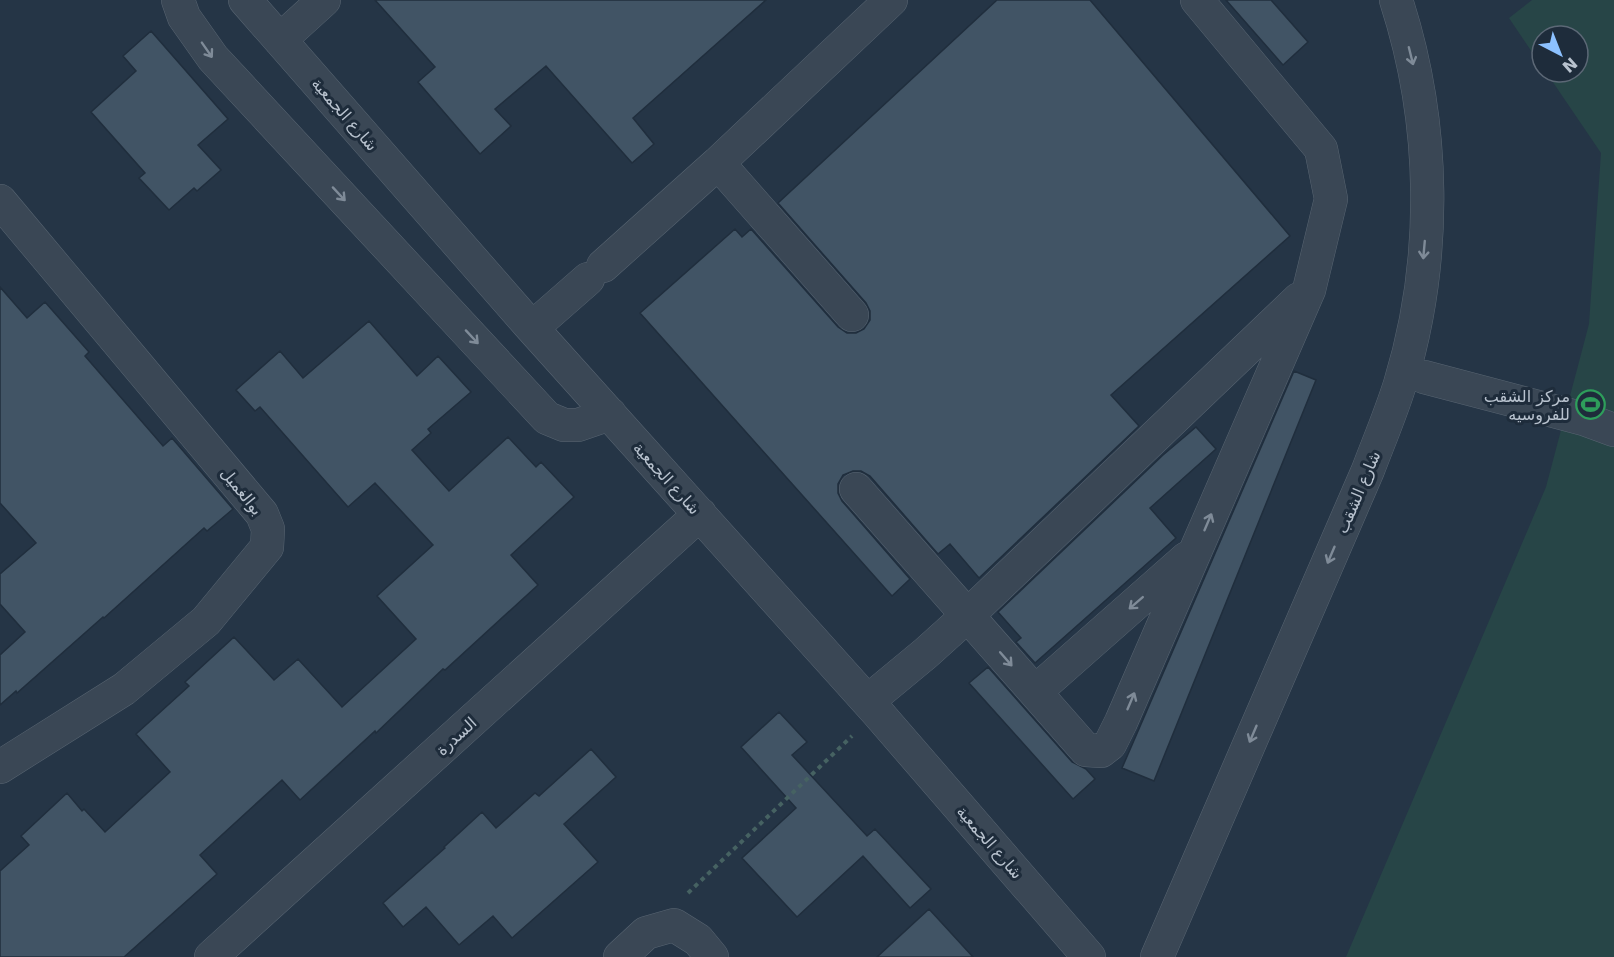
<svg xmlns="http://www.w3.org/2000/svg" width="1614" height="957" font-family="'DejaVu Sans','Noto Sans Arabic',sans-serif">
	<style>
		.green { fill: #274547 }
		.building { fill: #415465; stroke: #202e3d; stroke-width: 1.5 }
		.lines { fill: none; stroke-linecap: round; stroke-linejoin: round }
		.minor-casing { stroke: #586572; stroke-width: 34 }
		.path { stroke: #466262; stroke-width: 4; stroke-dasharray: 4.5 4.5; stroke-linecap: butt }
		.minor { stroke: #3a4755; stroke-width: 33 }
		.oneway { stroke: #7f8b98 }
		.labels { text-anchor: middle; stroke-width: 6; stroke-linejoin: round; paint-order: stroke }
		.street-label { font-size: 16px; fill: #b8c2ce; stroke: #1e2c3b }
		.poi-label { font-size: 16px; fill: #b8c2ce; stroke: #1e2c3b; text-anchor: end }
	</style>
	<rect width="100%" height="100%" fill="#253546"/>
	<path class="green" d="M 1532,0 L 1614,0 L 1614,957 L 1346,957 L 1546,487 L 1589,324 L 1601,153 L 1546,72 L 1578,72 L 1578,36 L 1542,36 L 1542,67 L 1509,18 Z"/>
	<path class="building" d="M 375,0 L 766,0 L 633,118 L 654,144 L 632,163 L 546,66 L 495,109 L 511,126 L 480,154 L 418,82 L 435,67 Z
		M 997,0 L 1090,0 L 1290,236 L 1111,395 L 1139,426 L 979,578 L 950,544 L 938,554 L 870,476 L 861,471 L 853,471 L 843,475 L 838,484 L 838,493 L 842,501 L 910,579 L 892,596 L 640,313 L 735,229 L 742,237 L 751,229 L 838,327 L 847,333 L 856,333 L 864,329 L 870,320 L 870,311 L 866,303 L 778,203 Z
		M 1226,0 L 1271,0 L 1308,42 L 1283,65 Z
		M 151,31 L 228,119 L 198,145 L 221,170 L 197,191 L 194,188 L 169,210 L 139,178 L 145,173 L 91,112 L 136,71 L 123,56 Z
		M 0,287 L 27,318 L 45,302 L 89,352 L 85,356 L 163,446 L 172,438 L 233,509 L 207,531 L 204,528 L 104,618 L 103,617 L 17,693 L 16,691 L 0,705 L 0,655 L 25,632 L 0,604 L 0,574 L 36,543 L 0,503 Z
		M 369,321 L 417,376 L 438,356 L 471,392 L 428,429 L 431,433 L 412,450 L 449,491 L 508,437 L 536,467 L 541,462 L 574,497 L 511,555 L 538,585 L 445,670 L 443,669 L 376,733 L 375,731 L 300,800 L 282,780 L 200,855 L 217,874 L 124,957 L 0,957 L 0,871 L 29,845 L 21,836 L 67,793 L 82,811 L 84,809 L 105,832 L 170,772 L 136,734 L 189,686 L 185,682 L 234,637 L 274,680 L 298,659 L 342,707 L 416,639 L 377,596 L 433,545 L 375,483 L 348,507 L 260,407 L 255,411 L 236,390 L 280,351 L 303,378 Z
		M 1294,371 L 1316,380 L 1154,781 L 1122,768 Z
		M 1196,427 L 1216,449 L 1150,508 L 1176,538 L 1035,663 L 1016,642 L 1021,638 L 998,612 L 1163,455 Z
		M 988,667 L 1072,762 L 1086,769 L 1095,779 L 1073,799 L 969,683 Z
		M 779,712 L 807,742 L 792,755 L 867,836 L 875,829 L 931,889 L 910,908 L 863,856 L 797,917 L 742,858 L 796,808 L 741,747 Z
		M 591,749 L 616,777 L 564,824 L 598,862 L 512,938 L 493,916 L 459,945 L 426,907 L 403,927 L 383,903 L 445,848 L 444,847 L 482,812 L 496,828 L 535,793 L 539,796 Z
		M 929,909 L 973,957 L 877,957 Z"/>
	<g class="lines">
		<defs>
			<path id="minor" d="M 178,0 L 184,17 L 213,58 L 547,418 L 564,425 L 578,425 L 610,414
				M 245,0 L 532,328 L 877,712 L 1089,957
				M 280,40 L 324,0
				M 718,163 L 852,315
				M 0,201 L 262,514 L 268,529 L 267,547 L 206,621 L 124,689 L 0,767
				M 603,266 L 718,163 L 891,0
				M 532,328 L 588,279
				M 1424,377 L 1584,419 L 1614,430
				M 856,489 L 1086,750 L 1101,751 L 1110,744 L 1121,722 L 1309,290 L 1331,199 L 1321,149 L 1197,0
				M 1035,692 L 1187,558
				M 868,701 L 926,653 L 967,616 L 1299,299
				M 211,957 L 700,514
				M 620,957 L 646,933 L 674,925 L 698,940 L 712,957
				M 1157,957 L 1368,470 C 1379,441 1391,413 1400,384 C 1438,260 1436,123 1396,0"/>
		</defs>
		<use href="#minor" class="minor-casing"/>
		<path class="path" d="M 688,893 L 852,736"/>
		<use href="#minor" class="minor"/>
	</g>
	<defs><path id="oneway-shaft" d="M-6 0H5M1.5-3L5.5 0L1.5 3" fill="none" stroke-width="1.6" stroke-linecap="round" stroke-linejoin="round" transform="scale(1.5)"/></defs>
	<g class="oneway">
		<use href="#oneway-shaft" transform="translate(207 50) rotate(55)"/>
		<use href="#oneway-shaft" transform="translate(1411 56) rotate(76)"/>
		<use href="#oneway-shaft" transform="translate(339 194) rotate(47)"/>
		<use href="#oneway-shaft" transform="translate(1424 250) rotate(95)"/>
		<use href="#oneway-shaft" transform="translate(472 337) rotate(47)"/>
		<use href="#oneway-shaft" transform="translate(1208 522) rotate(-67)"/>
		<use href="#oneway-shaft" transform="translate(1331 555) rotate(113)"/>
		<use href="#oneway-shaft" transform="translate(1136 603) rotate(139)"/>
		<use href="#oneway-shaft" transform="translate(1006 659) rotate(49)"/>
		<use href="#oneway-shaft" transform="translate(1131 701) rotate(-67)"/>
		<use href="#oneway-shaft" transform="translate(1253 734) rotate(113)"/>
	</g>
	<defs>
		<symbol id="stadium-ring" viewBox="-11 -11 22 22"><circle r="9.5" fill="#1e2c3b" stroke="#2e9e5b" stroke-width="1.5"/><path d="M0-5a6.5 5 0 1 0 0 10a6.5 5 0 1 0 0-10ZM-3.5-1.8h7v3.6h-7Z" fill="#2e9e5b"/></symbol>
	</defs>
	<g fill-rule="evenodd">
		<use href="#stadium-ring" x="1574" y="388" width="33" height="33"/>
	</g>
	<g class="labels">
		<g class="street-label">
			<text transform="translate(345 114) rotate(49)" y="6">شارع الجمعية</text>
			<text transform="translate(667 478) rotate(48)" y="6">شارع الجمعية</text>
			<text transform="translate(242 491) rotate(51)" y="6">بوالغميل</text>
			<text transform="translate(1358 492) rotate(-67)" y="6">شارع الشقب</text>
			<text transform="translate(456 736) rotate(-42)" y="6">السدرة</text>
			<text transform="translate(990 842) rotate(49)" y="6">شارع الجمعية</text>
		</g>
		<g class="poi-label">
			<text x="1570" y="402">مركز الشقب<tspan x="1570" dy="18">للفروسيه</tspan></text>
		</g>
	</g>
	<g transform="translate(1560 54) rotate(138)"><circle r="28" fill="#1e2c3b" stroke="#5c6876" stroke-width="1.5"/>
	<path d="M0-4.5L10 22L0 15L-10 22Z" fill="#8cc1ff"/>
	<text y="-9" font-size="16" font-weight="bold" text-anchor="middle" fill="#b8c2ce">N</text>
	</g>
</svg>
